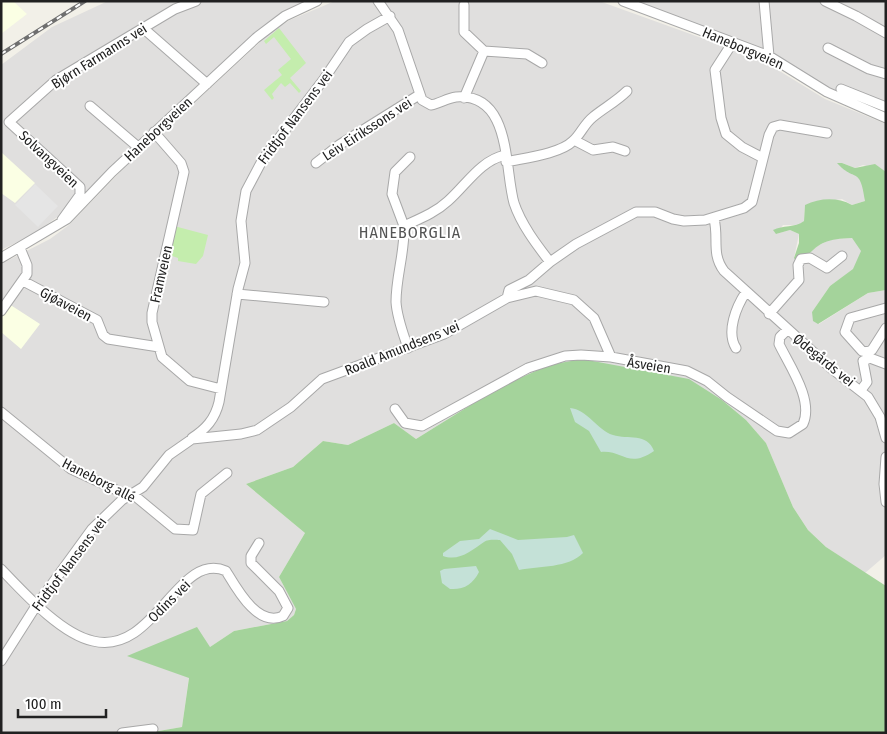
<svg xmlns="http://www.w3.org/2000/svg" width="887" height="734" font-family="'Fira Sans Condensed',sans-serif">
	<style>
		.residential { fill: #e0dfde }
		.education { fill: #fbffe4 }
		.grass { fill: #c4edad }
		.forest { fill: #a4d39b }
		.wetland { fill: #c4e1d7 }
		.parking { fill: #e5e5e5 }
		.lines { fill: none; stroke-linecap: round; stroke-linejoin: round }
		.minor-casing { stroke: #a8a8a8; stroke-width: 11 }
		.minor { stroke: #fff; stroke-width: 9 }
		.rail-casing { stroke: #6f6f6f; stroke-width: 4 }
		.rail { stroke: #fff; stroke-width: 2; stroke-dasharray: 5.5; stroke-linecap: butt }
		.labels { text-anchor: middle; stroke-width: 4; stroke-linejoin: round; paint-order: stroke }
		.street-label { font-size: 14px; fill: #212121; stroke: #fff }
		.quarter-label { font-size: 16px; letter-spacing: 1px; fill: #545454; stroke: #fff }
	</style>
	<rect width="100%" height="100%" fill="#f2f0e8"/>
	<path class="residential" d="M 108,1 L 308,1 L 263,27 L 70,208 L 32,235 L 1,250 L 1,65 L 52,27 Z
		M 335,1 L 599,1 L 760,59 L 825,99 L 886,124 L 886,172 L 863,165 L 855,168 L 842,163 L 842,168 L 856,174 L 863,182 L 865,201 L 852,205 L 842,199 L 805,205 L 804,221 L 799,225 L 783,225 L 776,234 L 790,230 L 799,234 L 794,258 L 831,239 L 852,238 L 862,251 L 853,270 L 830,286 L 812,312 L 819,324 L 868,293 L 886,290 L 886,555 L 865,573 L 826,547 L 808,530 L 793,507 L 766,443 L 746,420 L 722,400 L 498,388 L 416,439 L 394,423 L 348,445 L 323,441 L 293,467 L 246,484 L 305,533 L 279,577 L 296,609 L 294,615 L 287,621 L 234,631 L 210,647 L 128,655 L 189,677 L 182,727 L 147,733 L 1,733 L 1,264 L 50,239 L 69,225 L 127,165 L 270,33 L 290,20 Z
		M 633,1 L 886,1 L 886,114 L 833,90 L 765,51 Z"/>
	<path class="education" d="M 1,1 L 13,1 L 27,14 L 1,34 Z
		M 1,152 L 35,183 L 15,203 L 1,193 Z
		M 9,304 L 40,324 L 21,349 L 1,332 L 1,315 Z"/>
	<path class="grass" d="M 279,28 L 306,63 L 290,78 L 301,91 L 299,93 L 290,83 L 285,87 L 281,83 L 272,94 L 274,98 L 272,100 L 264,90 L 282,75 L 278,70 L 291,59 L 274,37 L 266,44 L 264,41 Z
		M 174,226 L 208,235 L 203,256 L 196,264 L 178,261 L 178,258 L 172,256 L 171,252 L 168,251 Z"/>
	<path class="forest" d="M 837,163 L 842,163 L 855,168 L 875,164 L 886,172 L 886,290 L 868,293 L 818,324 L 813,321 L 812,312 L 830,286 L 853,269 L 861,251 L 852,238 C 823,239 817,244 799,265 L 794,258 L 799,243 L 799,234 L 790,230 L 776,234 L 773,230 C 783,225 795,228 804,221 L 805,205 C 820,198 837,197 852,205 L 865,201 C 860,165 855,183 837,163 Z
		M 582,359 L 689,379 L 722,400 L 746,420 L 766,443 L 793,507 L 808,530 L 826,547 L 886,586 L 886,733 L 147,733 L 182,727 L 189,678 L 127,656 L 197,627 L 210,647 L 234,631 L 287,621 L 294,615 L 296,609 L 279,577 L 305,533 L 246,484 L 293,467 L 323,441 L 348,445 L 394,423 L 416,439 L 498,388 L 549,365 Z"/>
	<path class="wetland" d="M 570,408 C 587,409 597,430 613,435 C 628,440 647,432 654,451 C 628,469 623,450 601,452 L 589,431 L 575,422 Z
		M 490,529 L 518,540 L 567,537 L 574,535 L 583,553 C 569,568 539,566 519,570 L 512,554 L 500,540 C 496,540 488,539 484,542 C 472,550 459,562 443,556 L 443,553 L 460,541 L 479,539 Z
		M 476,566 L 479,572 C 473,584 464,590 450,589 L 442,583 L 440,571 L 444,569 Z"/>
	<path class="parking" d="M 35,184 L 58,206 L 38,227 L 15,205 Z"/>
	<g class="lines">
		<defs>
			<path id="minor" d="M 378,1 L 398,30 L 422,100 L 431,105 C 439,104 447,98 456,97 C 512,93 504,168 514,203 C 521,224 536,244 550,262
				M 623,1 L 769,56 L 827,92 L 886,118
				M 764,1 L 769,56
				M 825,1 L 856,16 L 886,33
				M 464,5 L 464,32 L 484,51
				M 143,28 L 207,84
				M 733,42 L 715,70 L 721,118 L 726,134 L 742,147 L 763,158
				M 828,48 L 869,69 L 886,74
				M 841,89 L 886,107
				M 464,98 L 484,51 L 527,54 L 542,63
				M 90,106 L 138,147
				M 154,132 L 181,163 L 184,172 L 152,313 L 152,322 L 162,357 L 190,381 L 221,389
				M 574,140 L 593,150 L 613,147 L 625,151
				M 506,162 C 524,158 560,154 573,141 C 581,134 584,124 593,117 C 604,108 617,101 627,91
				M 316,163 L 339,145 L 419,95
				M 714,219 C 719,238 711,254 724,271 L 832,369 L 868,397 L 880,417 L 886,438
				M 62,220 L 80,195 L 80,187 L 9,122 L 56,80 L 175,9 L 196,1
				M 404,226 L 392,194 L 395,172 L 410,157
				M 1,258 L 67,219 L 112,172 L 256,38 L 285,16 L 317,1
				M 23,281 L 97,320 L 103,335 L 108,339 L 159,347
				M 237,294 L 324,302
				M 507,298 L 536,291 L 574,300 L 594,318 L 611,357
				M 1,311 L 27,274 L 27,265 L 20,248
				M 769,314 L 799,280 L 798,265 L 801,259 L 810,258 L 827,268 L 842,256
				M 408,348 C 403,333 397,318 396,302 C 396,276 405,252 404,226 C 419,219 435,213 448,201 C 467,184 480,161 505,155
				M 736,348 C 726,332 736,307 746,292
				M 867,352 L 862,351 L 845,332 L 850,318 L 886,308
				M 867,352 L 872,350 L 886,328
				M 861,390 L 867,382 L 863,361 L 870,358 L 886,364
				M 395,409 L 405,423 L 422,426 L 528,368 L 565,356 L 581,355 L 611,357 L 687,371 L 707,381 L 727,397 L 777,431 L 789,433 L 803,424 C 814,400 789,365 779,344 L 780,337 L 787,330
				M 1,412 L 71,469 L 125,494 L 135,496 L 175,529 L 193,530 L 201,494 L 227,473
				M 192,438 C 206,429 215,419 219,402 L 238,289 L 245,263 L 241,221 L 246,191 L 263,159 L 324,79 L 349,42 L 367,29 L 390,16
				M 886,457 L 884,484 L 886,502
				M 1,569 C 24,593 61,634 93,641 C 155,656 178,550 226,571 C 237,589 258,628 283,616 L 288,608 L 279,591 L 251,563 L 251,556 L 259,543
				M 1,661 L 36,606 L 92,529 L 122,500 L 143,487 L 169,455 L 192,439 L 241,434 L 257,430 L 291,407 L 322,379 L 444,334 L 507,298 L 509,290 L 529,280 L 550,262 L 576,244 L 636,212 L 655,212 L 673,219 L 684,221 L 705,220 L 744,208 L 752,202 L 769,135 L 773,127 L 780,125 L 827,133
				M 122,733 L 153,729"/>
		</defs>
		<use href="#minor" class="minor-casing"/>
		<use href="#minor" class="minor"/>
		<defs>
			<path id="rail" d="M 1,54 L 85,1"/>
		</defs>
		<use href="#rail" class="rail-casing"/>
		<use href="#rail" class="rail"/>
	</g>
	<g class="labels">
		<g class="street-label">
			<text transform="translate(743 48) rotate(23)" y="5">Haneborgveien</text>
			<text transform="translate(99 56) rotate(-32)" y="5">Bjørn Farmanns vei</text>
			<text transform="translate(295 117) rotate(-53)" y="5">Fridtjof Nansens vei</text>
			<text transform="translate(158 129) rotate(-43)" y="5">Haneborgveien</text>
			<text transform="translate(367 129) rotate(-33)" y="5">Leiv Eirikssons vei</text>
			<text transform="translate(49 159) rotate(43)" y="5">Solvangveien</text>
			<text transform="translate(161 274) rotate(-77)" y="5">Framveien</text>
			<text transform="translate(66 304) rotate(28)" y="5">Gjøaveien</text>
			<text transform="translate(402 348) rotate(-22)" y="5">Roald Amundsens vei</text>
			<text transform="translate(824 360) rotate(39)" y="5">Ødegårds vei</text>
			<text transform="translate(649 365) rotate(9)" y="5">Åsveien</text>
			<text transform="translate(99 480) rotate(27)" y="5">Haneborg allé</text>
			<text transform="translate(69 564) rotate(-53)" y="5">Fridtjof Nansens vei</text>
			<text transform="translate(169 601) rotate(-45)" y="5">Odins vei</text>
		</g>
		<g class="quarter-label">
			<text x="410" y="238">HANEBORGLIA</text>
		</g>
	</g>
	<rect width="887" height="734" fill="none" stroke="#212121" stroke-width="5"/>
	<path d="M18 709v8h88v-8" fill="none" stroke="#212121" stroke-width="2.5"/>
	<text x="25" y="709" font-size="15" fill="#212121" stroke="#ffffff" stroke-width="4" paint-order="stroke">100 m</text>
</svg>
